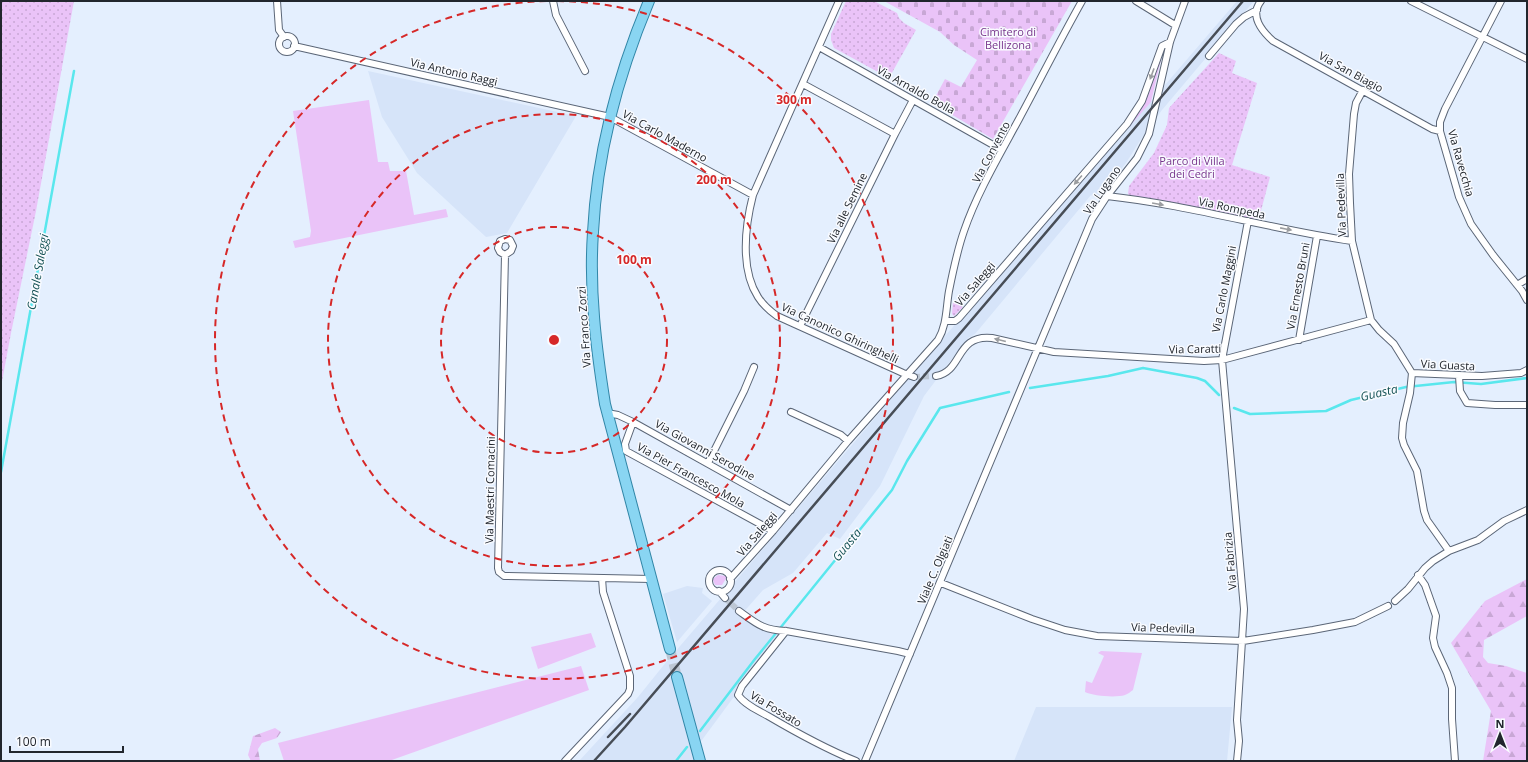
<svg xmlns="http://www.w3.org/2000/svg" width="1528" height="762" font-family="'Open Sans',sans-serif">
	<style>
		.built { fill: #d6e4f9 }
		.grass { fill: #eac3f8 }
		.forest { fill: url(#forest-firs) }
		.cemetery { fill: url(#cemetery-stones) }
		.park { fill: url(#park-dots) }
		.lines { fill: none; stroke-linecap: round; stroke-linejoin: round }
		.stream { stroke: #59e7ed; stroke-width: 2.5 }
		.street-tunnel { stroke: #bdc7d4; stroke-width: 6; stroke-dasharray: 6 3; stroke-linecap: butt }
		.primary-tunnel { stroke: #bdc7d4; stroke-width: 10; stroke-dasharray: 10 5; stroke-linecap: butt }
		.street-casing { stroke: #5b6677; stroke-width: 8 }
		.primary-casing { stroke: #3186a7; stroke-width: 12 }
		.street { stroke: #fff; stroke-width: 6 }
		.primary { stroke: #89d5f2; stroke-width: 10 }
		.rail { stroke: #474d56; stroke-width: 2.5 }
		.oneway { fill: #9b9da0 }
		.ring { fill: none; stroke: #d62828; stroke-width: 2; stroke-dasharray: 7 5 }
		.labels { text-anchor: middle; stroke-width: 3; stroke-linejoin: round; paint-order: stroke }
		.park-label { font-size: 11px; fill: #77348c; stroke: #f9fbff }
		.street-label { font-size: 11px; fill: #21262d; stroke: #f9fbff }
		.water-label { font-size: 12px; font-style: italic; fill: #155255; stroke: #f9fbff }
		.centre { fill: #d62828; stroke: #f9fbff; stroke-width: 2 }
		.ring-label { font-size: 12px; text-anchor: middle; font-weight: bold; fill: #d62828; stroke: #f9fbff; stroke-width: 3; stroke-linejoin: round; paint-order: stroke }
	</style>
	<defs>
		<pattern id="forest-firs" width="22" height="20" patternUnits="userSpaceOnUse"><rect width="22" height="20" fill="#eac3f8"/><path d="M5 1l3.5 6h-7zM16 11l3.5 6h-7z" fill="#c8a7d5"/></pattern>
		<pattern id="cemetery-stones" width="16" height="16" patternUnits="userSpaceOnUse"><rect width="16" height="16" fill="#eac3f8"/><path d="M2 7V4a2 2 0 0 1 4 0v3zM10 15v-3a2 2 0 0 1 4 0v3z" fill="#c8a7d5"/></pattern>
		<pattern id="park-dots" width="8" height="8" patternUnits="userSpaceOnUse"><rect width="8" height="8" fill="#eac3f8"/><path d="M2 2h.1M6 6h.1" fill="none" stroke="#c8a7d5" stroke-width="1.8" stroke-linecap="round"/></pattern>
	</defs>
	<rect width="100%" height="100%" fill="#e4effe"/>
	<path class="built" d="M 1237,1 L 1254,1 L 1162,110 L 1143,136 L 1126,163 L 1097,199 L 1091,195 L 975,334 L 968,338 L 924,396 L 880,486 L 840,539 L 827,533 L 793,573 L 763,590 L 741,615 L 780,635 L 738,695 L 733,698 L 702,740 L 696,745 L 700,761 L 579,761 L 638,697 L 663,666 L 945,336 L 1129,127 Z
		M 368,71 L 576,116 L 507,233 L 486,237 L 417,173 L 382,117 Z
		M 687,586 L 703,588 L 702,593 L 712,601 L 677,642 L 663,594 Z
		M 1036,707 L 1232,707 L 1227,761 L 1014,761 Z"/>
	<path class="grass" d="M 1164,47 L 1151,102 L 1129,127 L 1128,127 Z
		M 369,100 L 378,162 L 388,162 L 390,171 L 406,171 L 414,215 L 446,209 L 448,217 L 295,248 L 293,241 L 310,237 L 311,231 L 293,111 Z
		M 718,575 L 726,576 L 727,577 L 722,585 L 715,585 L 713,580 L 714,578 Z
		M 591,633 L 596,647 L 538,669 L 531,647 Z
		M 1101,651 L 1142,653 L 1133,690 C 1130,692 1128,694 1125,695 C 1116,698 1093,696 1085,692 L 1086,681 L 1092,683 L 1104,656 L 1098,653 Z
		M 581,666 L 589,690 L 389,761 L 284,761 L 278,743 Z"/>
	<path class="forest" d="M 1527,579 L 1527,616 L 1484,640 L 1483,657 L 1488,663 L 1506,666 L 1527,673 L 1527,761 L 1483,761 L 1491,711 L 1451,643 L 1485,601 Z
		M 275,728 L 281,732 L 277,738 L 262,743 L 258,749 L 260,761 L 251,761 L 248,755 L 253,736 Z"/>
	<path class="cemetery" d="M 884,1 L 1072,1 L 993,139 L 932,103 L 945,79 L 961,87 L 977,60 L 954,45 L 940,32 Z"/>
	<path class="park" d="M 1,1 L 74,1 L 36,211 L 11,333 L 1,387 Z
		M 846,1 L 874,1 L 897,13 L 899,18 L 904,23 L 916,30 L 889,78 L 834,48 L 831,40 L 831,34 Z
		M 1219,53 L 1236,61 L 1232,73 L 1257,83 L 1232,165 L 1270,177 L 1259,218 L 1249,219 L 1133,198 L 1128,194 L 1129,186 L 1154,153 L 1167,125 L 1169,108 Z
		M 953,302 L 963,307 L 954,316 L 952,314 Z"/>
	<g class="lines">
		<path class="stream" d="M 1030,388 L 1108,376 L 1143,368 L 1197,378 L 1205,381 L 1219,395
			M 1234,408 L 1250,414 L 1326,411 L 1351,400 L 1406,387 L 1454,382 L 1481,384 L 1527,378
			M 1,472 L 74,71
			M 700,731 L 755,659 L 892,490 L 907,461 L 940,408 L 1009,392
			M 676,761 L 687,747"/>
		<path class="street-tunnel" d="M 914,377 L 936,376
			M 725,598 L 739,611"/>
		<path class="primary-tunnel" d="M 670,649 L 677,677"/>
		<defs>
			<path id="street" d="M 277,1 L 279,30 L 284,37
				M 553,1 L 556,15 L 585,71
				M 839,1 L 753,195 C 745,226 740,269 758,297 C 763,305 770,311 777,316 L 903,373 L 914,377
				M 1136,1 L 1175,25
				M 1261,1 C 1249,16 1262,31 1273,41 L 1432,129 L 1440,131
				M 1411,1 L 1527,59
				M 1501,1 L 1445,109 L 1440,122 L 1440,131 L 1459,197 L 1471,224 L 1493,255 L 1522,291 L 1527,300
				M279 44a8 8 0 1 1 16 0a8 8 0 1 1-16 0Z
				M 294,46 L 610,117 L 753,195
				M 819,47 L 1002,150
				M 1209,56 L 1236,24 L 1244,17 L 1257,10
				M 803,84 L 895,134
				M 1363,90 L 1356,103 L 1354,114 L 1349,174 L 1350,203 L 1352,241 L 1371,320 L 1379,330 L 1394,344 L 1412,373
				M 1107,196 C 1190,205 1270,229 1352,241
				M 505,239 L 510,240 L 513,246 L 511,251 L 505,255 L 500,252 L 498,248 L 500,241 Z
				M 505,255 L 498,568 L 499,572 L 504,576 L 651,579
				M 1517,285 L 1527,279
				M 946,321 L 955,321 L 959,318 L 1127,124 L 1142,101 L 1162,46 L 1170,42
				M 800,326 L 895,134 L 913,100
				M 1299,340 L 1317,236
				M 1412,373 L 1410,393 L 1403,423 L 1402,438 L 1404,445 L 1417,471 L 1424,511 L 1427,520 L 1449,551
				M 1412,373 L 1482,376 L 1521,373 L 1527,370
				M 936,376 C 963,372 955,334 992,338 L 1054,352 L 1204,361 L 1222,360 L 1371,320
				M 1459,376 L 1460,391 L 1467,403 L 1495,405 L 1527,405
				M 791,412 L 841,435 L 848,441
				M 607,413 L 618,415 L 633,422 L 791,510
				M 633,422 L 625,444 L 626,451 L 773,531
				M 708,463 L 744,391 L 754,367
				M709 581a11 11 0 1 1 22 0a11 11 0 1 1-22 0Z
				M 1418,575 L 1425,585 L 1436,616 L 1433,638 L 1435,647 L 1447,673 L 1452,688 L 1452,719 L 1455,761
				M 730,579 L 773,531 L 848,441 L 938,340 C 947,325 946,308 949,291 C 953,271 957,251 964,231 C 977,193 999,156 1019,119 C 1040,80 1060,40 1082,1
				M 941,583 L 1032,619 L 1065,630 L 1097,636 L 1243,641 L 1313,630 L 1355,622 L 1388,606
				M 719,591 L 725,598
				M 1395,601 L 1408,589 L 1425,568 L 1433,561 L 1449,551 L 1478,540 L 1504,521 L 1527,510
				M 739,611 C 757,624 763,630 786,631 L 898,651 L 910,654
				M 786,631 L 742,686 L 738,695 C 745,705 759,711 768,716 C 797,733 826,749 856,761
				M 565,761 L 628,694 L 630,689 L 630,676 L 603,592 L 602,578
				M 865,761 L 1092,219 L 1107,196 L 1137,158 L 1149,134 L 1170,42 L 1185,1
				M 1237,761 L 1239,741 L 1237,720 L 1244,609 L 1222,360 L 1248,221"/>
			<path id="primary" d="M 649,1 C 618,75 597,152 593,232 C 589,290 596,347 605,404 L 670,649
				M 677,677 L 700,761"/>
		</defs>
		<use href="#street" class="street-casing"/>
		<use href="#primary" class="primary-casing"/>
		<use href="#street" class="street"/>
		<use href="#primary" class="primary"/>
		<path class="rail" d="M 608,737 L 630,714
			M 594,761 L 625,727 L 1243,1"/>
	</g>
	<defs><path id="oneway-solid" d="M-6-.8H1V-3.2L6.5 0L1 3.2V.8H-6Z"/></defs>
	<g class="oneway">
		<use href="#oneway-solid" transform="translate(1152 74) rotate(110)"/>
		<use href="#oneway-solid" transform="translate(1078 180) rotate(131)"/>
		<use href="#oneway-solid" transform="translate(1158 204) rotate(10)"/>
		<use href="#oneway-solid" transform="translate(1286 229) rotate(11)"/>
		<use href="#oneway-solid" transform="translate(1000 340) rotate(-166)"/>
	</g>
	<g class="ring">
		<circle cx="554" cy="340" r="113"/>
		<circle cx="554" cy="340" r="226"/>
		<path d="M557 1A339 339 0 1 1 551 1"/>
	</g>
	<g class="labels">
		<g class="park-label">
			<text x="1008" y="36">Cimitero di<tspan x="1008" dy="13">Bellizona</tspan></text>
			<text x="1192" y="165">Parco di Villa<tspan x="1192" dy="13">dei Cedri</tspan></text>
		</g>
		<g class="street-label">
			<text transform="translate(454 72) rotate(13)" y="4">Via Antonio Raggi</text>
			<text transform="translate(1351 72) rotate(29)" y="4">Via San Biagio</text>
			<text transform="translate(916 90) rotate(29)" y="4">Via Arnaldo Bolla</text>
			<text transform="translate(665 136) rotate(29)" y="4">Via Carlo Maderno</text>
			<text transform="translate(991 152) rotate(-62)" y="4">Via Convento</text>
			<text transform="translate(1461 163) rotate(74)" y="4">Via Ravecchia</text>
			<text transform="translate(1102 190) rotate(-55)" y="4">Via Lugano</text>
			<text transform="translate(1341 205) rotate(-92)" y="4">Via Pedevilla</text>
			<text transform="translate(847 208) rotate(-64)" y="4">Via alle Semine</text>
			<text transform="translate(1232 208) rotate(12)" y="4">Via Rompeda</text>
			<text transform="translate(975 284) rotate(-49)" y="4">Via Saleggi</text>
			<text transform="translate(1298 286) rotate(-80)" y="4">Via Ernesto Bruni</text>
			<text transform="translate(1224 289) rotate(-79)" y="4">Via Carlo Maggini</text>
			<text transform="translate(584 327) rotate(-94)" y="4">Via Franco Zorzi</text>
			<text transform="translate(840 333) rotate(25)" y="4">Via Canonico Ghiringhelli</text>
			<text transform="translate(1195 349) rotate(-1)" y="4">Via Caratti</text>
			<text transform="translate(1448 365) rotate(3)" y="4">Via Guasta</text>
			<text transform="translate(705 450) rotate(29)" y="4">Via Giovanni Serodine</text>
			<text transform="translate(691 475) rotate(29)" y="4">Via Pier Francesco Mola</text>
			<text transform="translate(490 490) rotate(-89)" y="4">Via Maestri Comacini</text>
			<text transform="translate(757 534) rotate(-49)" y="4">Via Saleggi</text>
			<text transform="translate(1230 561) rotate(-95)" y="4">Via Fabrizia</text>
			<text transform="translate(935 570) rotate(-67)" y="4">Viale C. Olgiati</text>
			<text transform="translate(1163 628) rotate(2)" y="4">Via Pedevilla</text>
			<text transform="translate(776 709) rotate(31)" y="4">Via Fossato</text>
		</g>
		<g class="water-label">
			<text transform="translate(38 272) rotate(-80)" y="4">Canale Saleggi</text>
			<text transform="translate(1379 393) rotate(-13)" y="4">Guasta</text>
			<text transform="translate(847 545) rotate(-51)" y="4">Guasta</text>
		</g>
	</g>
	<circle cx="554" cy="340" r="6" class="centre"/>
	<g class="ring-label">
		<text x="794" y="104">300 m</text>
		<text x="714" y="184">200 m</text>
		<text x="634" y="264">100 m</text>
	</g>
	<rect width="1528" height="762" fill="none" stroke="#21262d" stroke-width="4"/>
	<g transform="translate(1500 734)" stroke="#f9fbff" stroke-width="3" paint-order="stroke">
	<path d="M0-3L7 15L0 10L-7 15Z" fill="#21262d"/>
	<text y="-6" font-size="11" font-weight="bold" text-anchor="middle" fill="#21262d">N</text>
	</g>
	<path d="M10 746v6h113v-6" fill="none" stroke="#21262d" stroke-width="2"/>
	<text x="16" y="746" font-size="12" fill="#21262d" stroke="#f9fbff" stroke-width="3" paint-order="stroke">100 m</text>
</svg>
